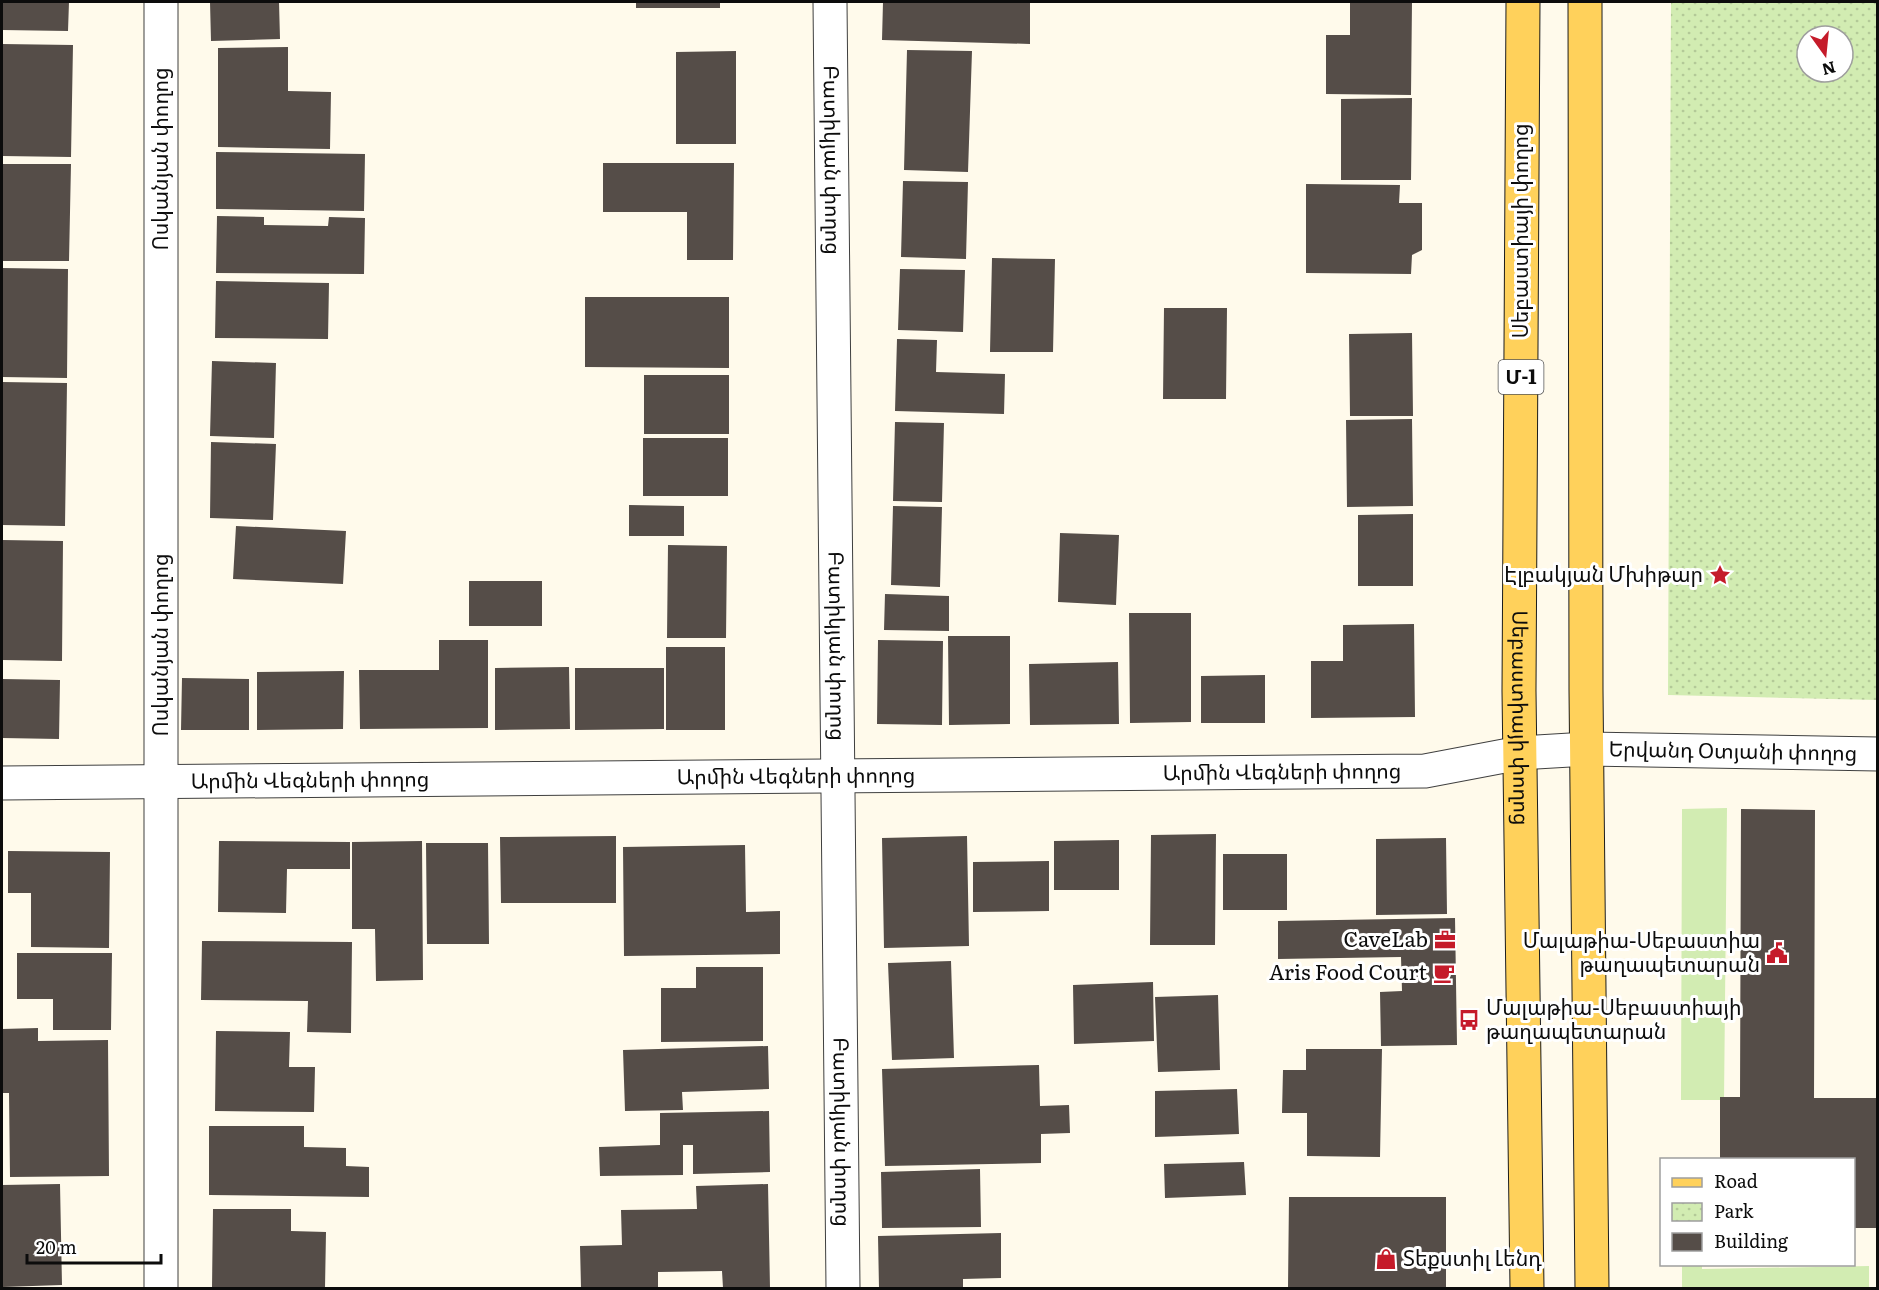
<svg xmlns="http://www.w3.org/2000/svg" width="1879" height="1290" font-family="Literata,'Noto Sans Armenian',serif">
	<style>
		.grass { fill: #d2ecb2 }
		.park { fill: url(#park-dots); fill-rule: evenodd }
		.building { fill: #554d48 }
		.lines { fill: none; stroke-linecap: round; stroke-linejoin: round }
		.minor-casing { stroke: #3f3f3f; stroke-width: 35 }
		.tertiary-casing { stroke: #3f3f3f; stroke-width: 35 }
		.primary-casing { stroke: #1d1d1d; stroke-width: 35 }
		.minor { stroke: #fff; stroke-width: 33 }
		.tertiary { stroke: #fff; stroke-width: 33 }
		.primary { stroke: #ffd15b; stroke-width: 33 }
		.labels { text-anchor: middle; stroke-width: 6; stroke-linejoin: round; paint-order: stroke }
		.shield { fill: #fff; stroke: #555; stroke-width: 1.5 }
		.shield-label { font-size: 20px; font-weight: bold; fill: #0c0c0c }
		.street-label { font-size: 21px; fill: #0c0c0c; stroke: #fff }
		.poi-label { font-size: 21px; fill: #0c0c0c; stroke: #fff; text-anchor: end }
	</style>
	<defs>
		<pattern id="park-dots" width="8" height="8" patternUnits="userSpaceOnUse" patternTransform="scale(1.5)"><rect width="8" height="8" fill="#d2ecb2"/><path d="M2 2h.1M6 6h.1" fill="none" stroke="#b3c998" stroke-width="1.8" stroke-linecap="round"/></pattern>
	</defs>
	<rect width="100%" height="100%" fill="#fffaeb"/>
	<path class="grass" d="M 1727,808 L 1724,1100 L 1681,1100 L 1682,809 Z
		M 1682,1265 L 1702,1265 L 1702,1269 L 1869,1266 L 1869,1288 L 1682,1288 Z"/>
	<path class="park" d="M 1671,2 L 1877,2 L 1877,700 L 1668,695 ZM 1807,36 L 1843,36 L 1843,72 L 1807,72 Z"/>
	<path class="building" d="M 2,2 L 69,2 L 68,31 L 2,30 Z
		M 210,2 L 279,2 L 280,39 L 211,41 Z
		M 636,2 L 720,2 L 720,8 L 636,8 Z
		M 883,2 L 1030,2 L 1030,44 L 882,40 Z
		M 1350,2 L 1412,2 L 1411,95 L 1326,94 L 1326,35 L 1350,35 Z
		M 2,44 L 73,45 L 71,157 L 2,156 Z
		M 288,47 L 288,91 L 331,92 L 330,149 L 218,147 L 218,48 Z
		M 907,50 L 972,51 L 968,172 L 904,170 Z
		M 736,51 L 736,144 L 676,144 L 676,52 Z
		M 1412,98 L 1411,180 L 1341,180 L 1341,99 Z
		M 216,152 L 365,154 L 364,211 L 216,209 Z
		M 603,163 L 734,163 L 733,260 L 687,260 L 687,212 L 603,212 Z
		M 2,164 L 71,164 L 69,261 L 2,261 Z
		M 903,181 L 968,182 L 966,259 L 901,257 Z
		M 1306,184 L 1400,185 L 1399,203 L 1422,203 L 1422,250 L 1412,255 L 1411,274 L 1306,273 Z
		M 217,216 L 264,217 L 264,225 L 328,226 L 329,217 L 365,218 L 364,274 L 216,273 Z
		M 992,258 L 1055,259 L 1053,352 L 990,352 Z
		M 2,268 L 68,269 L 67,378 L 2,377 Z
		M 900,269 L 965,270 L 963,332 L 898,330 Z
		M 216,281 L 329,283 L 328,339 L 215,338 Z
		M 585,297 L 729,297 L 729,368 L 585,367 Z
		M 1164,308 L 1227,308 L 1226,399 L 1163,399 Z
		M 1412,333 L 1413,416 L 1350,416 L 1349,334 Z
		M 897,339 L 937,340 L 936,372 L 1005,374 L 1004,414 L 895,411 Z
		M 212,361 L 276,363 L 274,438 L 210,436 Z
		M 644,375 L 729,375 L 729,434 L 644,434 Z
		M 2,382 L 67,383 L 65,526 L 2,525 Z
		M 1412,419 L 1413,506 L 1347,507 L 1346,420 Z
		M 895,422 L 944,423 L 942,502 L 893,501 Z
		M 643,438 L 728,438 L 728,496 L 643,496 Z
		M 211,442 L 276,444 L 273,520 L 210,518 Z
		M 629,505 L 684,506 L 684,536 L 629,536 Z
		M 893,506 L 942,507 L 940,587 L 891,585 Z
		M 1413,514 L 1413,586 L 1358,586 L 1358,515 Z
		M 236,526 L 346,531 L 343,584 L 233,579 Z
		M 1060,533 L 1119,535 L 1116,605 L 1058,602 Z
		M 2,540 L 63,541 L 62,661 L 2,660 Z
		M 668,545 L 727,546 L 726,638 L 667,638 Z
		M 469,581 L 542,581 L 542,626 L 469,626 Z
		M 885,594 L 949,596 L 949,631 L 884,630 Z
		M 1129,613 L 1191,613 L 1191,722 L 1130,723 Z
		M 1414,624 L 1415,717 L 1311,718 L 1311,661 L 1343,661 L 1343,625 Z
		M 948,636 L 1010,636 L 1010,724 L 949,725 Z
		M 439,640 L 488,640 L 488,728 L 360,729 L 359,670 L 439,670 Z
		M 878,640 L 943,641 L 942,725 L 877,724 Z
		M 666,647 L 725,647 L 725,730 L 666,730 Z
		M 1118,662 L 1119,724 L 1030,725 L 1029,664 Z
		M 569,667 L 570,729 L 495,730 L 495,668 Z
		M 575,668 L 664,668 L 664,729 L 575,730 Z
		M 344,671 L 343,729 L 257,730 L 257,672 Z
		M 1265,675 L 1265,723 L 1201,723 L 1201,676 Z
		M 182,678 L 249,679 L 249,730 L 181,730 Z
		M 2,679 L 60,680 L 59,739 L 2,738 Z
		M 1741,809 L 1815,810 L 1814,1098 L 1878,1098 L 1878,1228 L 1854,1228 L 1854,1160 L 1720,1160 L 1720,1097 L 1740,1097 Z
		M 1216,834 L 1215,945 L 1150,945 L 1151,835 Z
		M 616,836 L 616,903 L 501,903 L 500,837 Z
		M 967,836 L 969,946 L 884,948 L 882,838 Z
		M 1446,838 L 1447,914 L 1376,915 L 1376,839 Z
		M 1119,840 L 1119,890 L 1054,890 L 1054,841 Z
		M 219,841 L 350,842 L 350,869 L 287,869 L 286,913 L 218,912 Z
		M 422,841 L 423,980 L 376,981 L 375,929 L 352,929 L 352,842 Z
		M 426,843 L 488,843 L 489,944 L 427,944 Z
		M 745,845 L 746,912 L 780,911 L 780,954 L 624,956 L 623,847 Z
		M 8,851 L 110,852 L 109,948 L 31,947 L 31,893 L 8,893 Z
		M 1223,854 L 1287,854 L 1287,910 L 1223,910 Z
		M 1049,861 L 1049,911 L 973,912 L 973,862 Z
		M 1455,918 L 1457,1045 L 1381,1046 L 1380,992 L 1402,991 L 1401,957 L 1278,959 L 1278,921 Z
		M 202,941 L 352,942 L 351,1033 L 307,1032 L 308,1001 L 201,1000 Z
		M 17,953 L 112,953 L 111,1030 L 53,1030 L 53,999 L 17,999 Z
		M 951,961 L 954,1058 L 892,1060 L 888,963 Z
		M 696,967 L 763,967 L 763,1041 L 661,1042 L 661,988 L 696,988 Z
		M 1153,982 L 1154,1041 L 1074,1044 L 1073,985 Z
		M 1218,995 L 1220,1070 L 1158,1072 L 1155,997 Z
		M 38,1028 L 38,1041 L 108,1040 L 109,1176 L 10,1177 L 9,1093 L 2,1093 L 2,1029 Z
		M 216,1031 L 290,1032 L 289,1067 L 315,1067 L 314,1112 L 215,1111 Z
		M 768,1046 L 769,1089 L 682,1092 L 683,1110 L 625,1111 L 623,1050 Z
		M 1306,1049 L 1382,1049 L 1380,1157 L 1307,1156 L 1307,1113 L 1282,1113 L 1283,1070 L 1306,1070 Z
		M 1039,1065 L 1040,1106 L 1069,1105 L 1070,1133 L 1041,1134 L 1041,1163 L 885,1166 L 882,1069 Z
		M 1237,1089 L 1239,1134 L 1155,1137 L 1155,1091 Z
		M 769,1111 L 770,1172 L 693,1174 L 693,1145 L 683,1145 L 683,1175 L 600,1176 L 599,1147 L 660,1145 L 660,1113 Z
		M 209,1126 L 304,1126 L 304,1147 L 346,1148 L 346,1166 L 369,1167 L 369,1197 L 209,1195 Z
		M 1244,1162 L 1246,1195 L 1165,1198 L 1164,1164 Z
		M 980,1169 L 981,1227 L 882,1228 L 881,1172 Z
		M 60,1184 L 62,1285 L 3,1287 L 2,1185 Z
		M 768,1184 L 770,1288 L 723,1288 L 722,1271 L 658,1272 L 658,1288 L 581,1287 L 580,1246 L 622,1245 L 621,1210 L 697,1209 L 696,1186 Z
		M 1289,1197 L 1446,1197 L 1446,1288 L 1288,1288 Z
		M 213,1209 L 291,1209 L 291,1231 L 326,1232 L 325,1288 L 212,1288 Z
		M 1001,1233 L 1001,1278 L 963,1279 L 963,1288 L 879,1288 L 878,1236 Z"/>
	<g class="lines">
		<defs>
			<g id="minor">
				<path d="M 161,2 L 161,1288"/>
				<path id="s1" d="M 830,2 L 843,1288"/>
				<path id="s2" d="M 2,783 L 1425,771 L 1520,753"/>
			</g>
			<g id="tertiary">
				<path id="s3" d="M 1520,753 L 1587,749 L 1878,754"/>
			</g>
			<g id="primary">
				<path id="s4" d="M 1523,2 L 1519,691 L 1527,1288"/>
				<path d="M 1585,2 L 1586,690 L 1592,1288"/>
			</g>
		</defs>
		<use href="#minor" class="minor-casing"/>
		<use href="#tertiary" class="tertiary-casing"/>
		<use href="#primary" class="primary-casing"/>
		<use href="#minor" class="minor"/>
		<use href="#tertiary" class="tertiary"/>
		<use href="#primary" class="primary"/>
	</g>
	<defs>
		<symbol id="sight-bare" viewBox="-9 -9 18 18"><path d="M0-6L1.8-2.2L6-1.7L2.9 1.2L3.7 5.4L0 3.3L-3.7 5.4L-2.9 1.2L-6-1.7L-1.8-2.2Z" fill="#c51b2a" stroke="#fff" stroke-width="2.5" paint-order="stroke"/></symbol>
		<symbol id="office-bare" viewBox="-9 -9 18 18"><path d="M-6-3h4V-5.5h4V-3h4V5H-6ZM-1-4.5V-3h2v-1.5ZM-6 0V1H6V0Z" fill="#c51b2a" stroke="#fff" stroke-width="2.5" paint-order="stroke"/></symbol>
		<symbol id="civic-bare" viewBox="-9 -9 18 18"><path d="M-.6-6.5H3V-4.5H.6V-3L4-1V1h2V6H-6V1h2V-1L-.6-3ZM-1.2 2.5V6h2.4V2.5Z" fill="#c51b2a" stroke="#fff" stroke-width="2.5" paint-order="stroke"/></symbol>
		<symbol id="cafe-bare" viewBox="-9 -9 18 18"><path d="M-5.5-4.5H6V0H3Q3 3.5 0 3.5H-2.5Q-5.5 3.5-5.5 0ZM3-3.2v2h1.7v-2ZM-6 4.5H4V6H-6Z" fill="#c51b2a" stroke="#fff" stroke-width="2.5" paint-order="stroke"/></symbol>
		<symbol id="bus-bare" viewBox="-9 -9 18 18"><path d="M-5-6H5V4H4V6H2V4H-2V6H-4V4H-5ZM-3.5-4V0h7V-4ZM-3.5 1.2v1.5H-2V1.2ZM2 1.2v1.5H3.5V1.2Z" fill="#c51b2a" stroke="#fff" stroke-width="2.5" paint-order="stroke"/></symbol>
		<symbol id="shop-bare" viewBox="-9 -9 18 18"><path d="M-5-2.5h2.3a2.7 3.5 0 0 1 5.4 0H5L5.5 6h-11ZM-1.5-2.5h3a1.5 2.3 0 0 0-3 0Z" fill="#c51b2a" stroke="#fff" stroke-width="2.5" paint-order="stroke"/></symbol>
	</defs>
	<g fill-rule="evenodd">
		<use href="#sight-bare" x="1705" y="560" width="30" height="30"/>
		<use href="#office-bare" x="1430" y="925" width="30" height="30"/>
		<use href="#civic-bare" x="1762" y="938" width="30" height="30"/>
		<use href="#cafe-bare" x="1429" y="958" width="30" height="30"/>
		<use href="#bus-bare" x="1454" y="1005" width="30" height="30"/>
		<use href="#shop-bare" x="1371" y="1244" width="30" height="30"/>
	</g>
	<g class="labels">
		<rect class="shield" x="1498.5" y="360" width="45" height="34" rx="4.5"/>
		<g class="shield-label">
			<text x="1521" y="384">Մ-1</text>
		</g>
		<g class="street-label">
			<text transform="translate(161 159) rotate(-90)" y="7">Ոսկանյան փողոց</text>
			<text dy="7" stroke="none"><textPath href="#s1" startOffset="158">Բատիկյան փողոց</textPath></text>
			<text transform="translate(1521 231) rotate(-90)" y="7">Սեբաստիայի փողոց</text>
			<text transform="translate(161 645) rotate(-90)" y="7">Ոսկանյան փողոց</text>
			<text dy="7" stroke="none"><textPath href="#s1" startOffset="644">Բատիկյան փողոց</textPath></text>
			<text dy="7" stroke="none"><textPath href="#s4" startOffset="716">Սեբաստիայի փողոց</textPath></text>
			<text dy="7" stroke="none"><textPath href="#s3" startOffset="213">Երվանդ Օտյանի փողոց</textPath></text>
			<text dy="7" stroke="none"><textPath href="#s2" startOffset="1280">Արմին Վեգների փողոց</textPath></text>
			<text dy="7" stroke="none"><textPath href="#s2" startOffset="794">Արմին Վեգների փողոց</textPath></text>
			<text dy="7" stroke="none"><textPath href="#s2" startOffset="308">Արմին Վեգների փողոց</textPath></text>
			<text dy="7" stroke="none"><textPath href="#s1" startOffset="1130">Բատիկյան փողոց</textPath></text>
		</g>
		<g class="poi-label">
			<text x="1703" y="582">Էլբակյան Մխիթար</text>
			<text x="1428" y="947">CaveLab</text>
			<text x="1760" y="948">Մալաթիա-Սեբաստիա<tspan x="1760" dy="24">թաղապետարան</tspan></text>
			<text x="1427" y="980">Aris Food Court</text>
			<text x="1486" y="1015" text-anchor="start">Մալաթիա-Սեբաստիայի<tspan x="1486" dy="24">թաղապետարան</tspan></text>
			<text x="1403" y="1266" text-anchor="start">Տեքստիլ Լենդ</text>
		</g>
	</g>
	<rect width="1879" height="1290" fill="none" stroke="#0c0c0c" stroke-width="6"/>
	<rect x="1660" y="1158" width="195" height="108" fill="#ffffff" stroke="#9e9e9e" stroke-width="1.5"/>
	<rect x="1672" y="1178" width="30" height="9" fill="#ffd15b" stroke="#9e9e9e" stroke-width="1.5"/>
	<text x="1714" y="1188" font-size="18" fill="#0c0c0c">Road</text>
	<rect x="1672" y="1203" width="30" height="18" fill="url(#park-dots)" stroke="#9e9e9e" stroke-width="1.5"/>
	<text x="1714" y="1218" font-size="18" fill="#0c0c0c">Park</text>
	<rect x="1672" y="1233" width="30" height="18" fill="#554d48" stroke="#9e9e9e" stroke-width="1.5"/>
	<text x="1714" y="1248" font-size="18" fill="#0c0c0c">Building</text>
	<g transform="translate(1825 54) rotate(165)"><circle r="28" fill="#ffffff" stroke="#9e9e9e" stroke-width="1.5"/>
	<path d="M0-4.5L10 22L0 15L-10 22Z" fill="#c51b2a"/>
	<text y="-9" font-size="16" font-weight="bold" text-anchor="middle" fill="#0c0c0c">N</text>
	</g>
	<path d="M27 1254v9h134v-9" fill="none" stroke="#0c0c0c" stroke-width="3"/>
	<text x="36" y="1254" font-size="18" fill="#0c0c0c" stroke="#ffffff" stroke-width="4.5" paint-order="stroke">20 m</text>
</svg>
